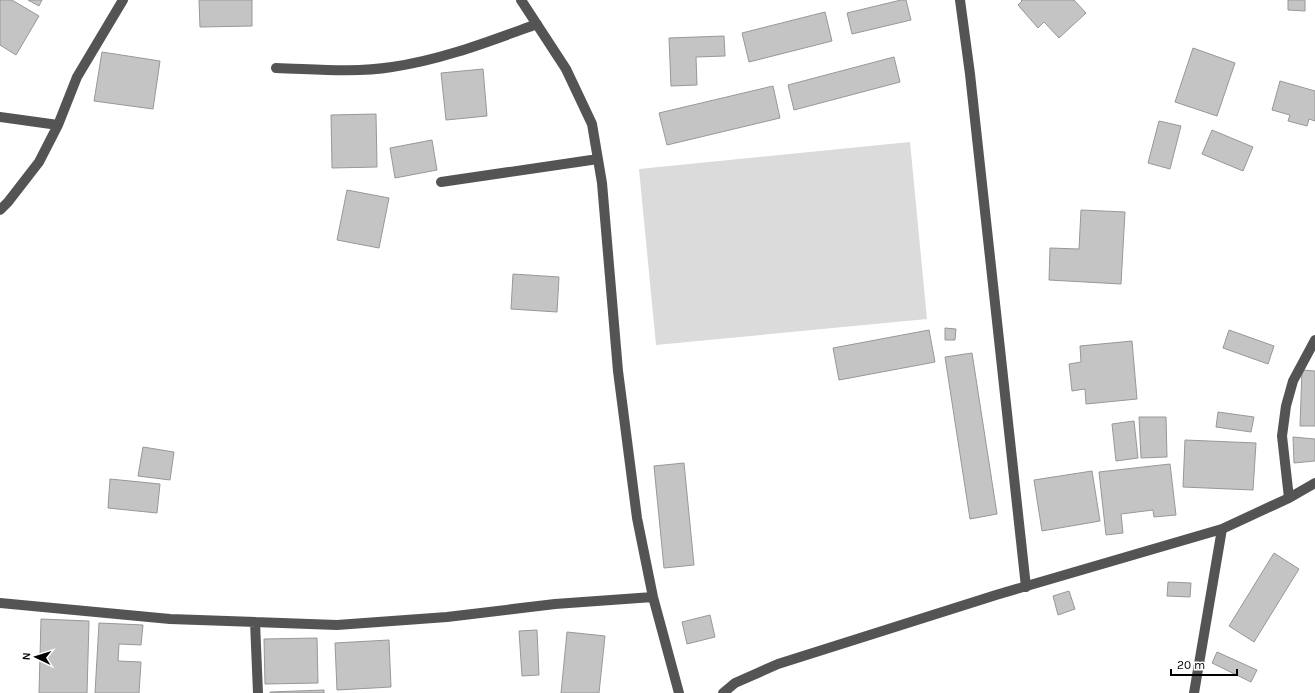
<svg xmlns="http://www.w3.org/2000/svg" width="1315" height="693" font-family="Karla,sans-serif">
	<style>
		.green { fill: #dbdbdb }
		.building { fill: #c4c4c4; stroke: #989898 }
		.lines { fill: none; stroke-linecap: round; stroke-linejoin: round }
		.minor { stroke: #545454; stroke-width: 10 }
	</style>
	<rect width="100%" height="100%" fill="#fff"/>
	<path class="green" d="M 910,142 L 927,319 L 656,345 L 639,169 Z"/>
	<path class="building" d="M 0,0 L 12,0 L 39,16 L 16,55 L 0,45 Z
		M 28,0 L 42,0 L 39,6 Z
		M 199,0 L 252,0 L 252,26 L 200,27 Z
		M 901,0 L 906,0 L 911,20 L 852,34 L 847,13 Z
		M 1021,0 L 1074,0 L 1086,13 L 1059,38 L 1044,22 L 1038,28 L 1018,5 L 1022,1 Z
		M 1288,0 L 1305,0 L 1305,11 L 1288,10 Z
		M 825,12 L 832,41 L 749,62 L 742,33 Z
		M 724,36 L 725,56 L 696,57 L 697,85 L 671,86 L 669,38 Z
		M 1193,48 L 1235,63 L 1217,116 L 1175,102 Z
		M 102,52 L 160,61 L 153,109 L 94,101 Z
		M 894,57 L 900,82 L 794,110 L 788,85 Z
		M 483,69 L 487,116 L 446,120 L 441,73 Z
		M 1280,81 L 1315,91 L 1315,121 L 1309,119 L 1307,126 L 1288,121 L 1290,115 L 1272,110 Z
		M 773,86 L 780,118 L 667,145 L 659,113 Z
		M 376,114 L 377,167 L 332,168 L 331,115 Z
		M 1159,121 L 1181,126 L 1170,169 L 1148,163 Z
		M 1212,130 L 1253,147 L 1243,171 L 1202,154 Z
		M 432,140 L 437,170 L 395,178 L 390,148 Z
		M 347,190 L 389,198 L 379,248 L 337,240 Z
		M 1081,210 L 1125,212 L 1121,284 L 1049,280 L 1050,248 L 1079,249 Z
		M 513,274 L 559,277 L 557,312 L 511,309 Z
		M 945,328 L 956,329 L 955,340 L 945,340 Z
		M 929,330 L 935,362 L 839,380 L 833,348 Z
		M 1229,330 L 1274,346 L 1268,364 L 1223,348 Z
		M 1132,341 L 1137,399 L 1086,404 L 1085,389 L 1072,391 L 1069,364 L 1081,362 L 1080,346 Z
		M 972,353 L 997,514 L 970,519 L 945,357 Z
		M 1302,370 L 1315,371 L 1315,426 L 1300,426 Z
		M 1218,412 L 1254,417 L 1251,432 L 1216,427 Z
		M 1139,417 L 1166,417 L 1167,457 L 1141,458 Z
		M 1134,421 L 1138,458 L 1116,461 L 1112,424 Z
		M 1293,437 L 1315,439 L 1315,461 L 1294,463 Z
		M 1185,440 L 1256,443 L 1253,490 L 1183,487 Z
		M 143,447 L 174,452 L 170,480 L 138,476 Z
		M 684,463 L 694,565 L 664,568 L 654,466 Z
		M 1170,464 L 1176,515 L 1154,517 L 1153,510 L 1121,514 L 1123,533 L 1106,535 L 1099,472 Z
		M 1092,471 L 1100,521 L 1042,531 L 1034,480 Z
		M 110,479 L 160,484 L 157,513 L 108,508 Z
		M 1274,553 L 1299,569 L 1254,642 L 1229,626 Z
		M 1168,582 L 1191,583 L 1190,597 L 1167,596 Z
		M 1069,591 L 1075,609 L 1058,615 L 1053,596 Z
		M 710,615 L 715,637 L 687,644 L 682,622 Z
		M 41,619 L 89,621 L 87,693 L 39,693 Z
		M 99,623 L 143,625 L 141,645 L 119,644 L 118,661 L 141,662 L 139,693 L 95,693 Z
		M 537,630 L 539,675 L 522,676 L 519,631 Z
		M 567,632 L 605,636 L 599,693 L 561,693 Z
		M 317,638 L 318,683 L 265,684 L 264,639 Z
		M 389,640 L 391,687 L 337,690 L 335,643 Z
		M 1217,652 L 1257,670 L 1251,682 L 1212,663 Z
		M 324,690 L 324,693 L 270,693 L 270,692 Z"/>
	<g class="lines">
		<path class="minor" d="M 521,0 L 566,69 L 592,124 L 602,183 L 618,371 L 637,518 L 653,597 L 679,693
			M 960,0 L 970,74 L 1026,587
			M 276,68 C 314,69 354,73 392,67 C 442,60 490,41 537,24
			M 0,117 L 58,125
			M 441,182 L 598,159
			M 0,210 L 8,202 L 39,162 L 58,125 L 77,77 L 123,0
			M 1289,498 L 1282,436 L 1286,406 L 1293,381 L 1315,340
			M 0,603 L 170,619 L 337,625 L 447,617 L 555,604 L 653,597
			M 255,622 L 258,693
			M 723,693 L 735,683 L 778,664 L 996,595 L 1222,529 L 1289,498 L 1315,483
			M 1194,693 L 1222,529"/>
	</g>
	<g transform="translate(36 657) rotate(274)" stroke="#ffffff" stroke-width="3" paint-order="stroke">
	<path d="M0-3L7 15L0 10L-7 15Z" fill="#000000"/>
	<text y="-6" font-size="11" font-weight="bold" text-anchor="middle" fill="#000000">N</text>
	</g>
	<path d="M1171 669v6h66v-6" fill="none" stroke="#000000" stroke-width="2"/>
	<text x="1177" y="669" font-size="12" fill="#000000" stroke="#ffffff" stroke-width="3" paint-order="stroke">20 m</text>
</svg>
